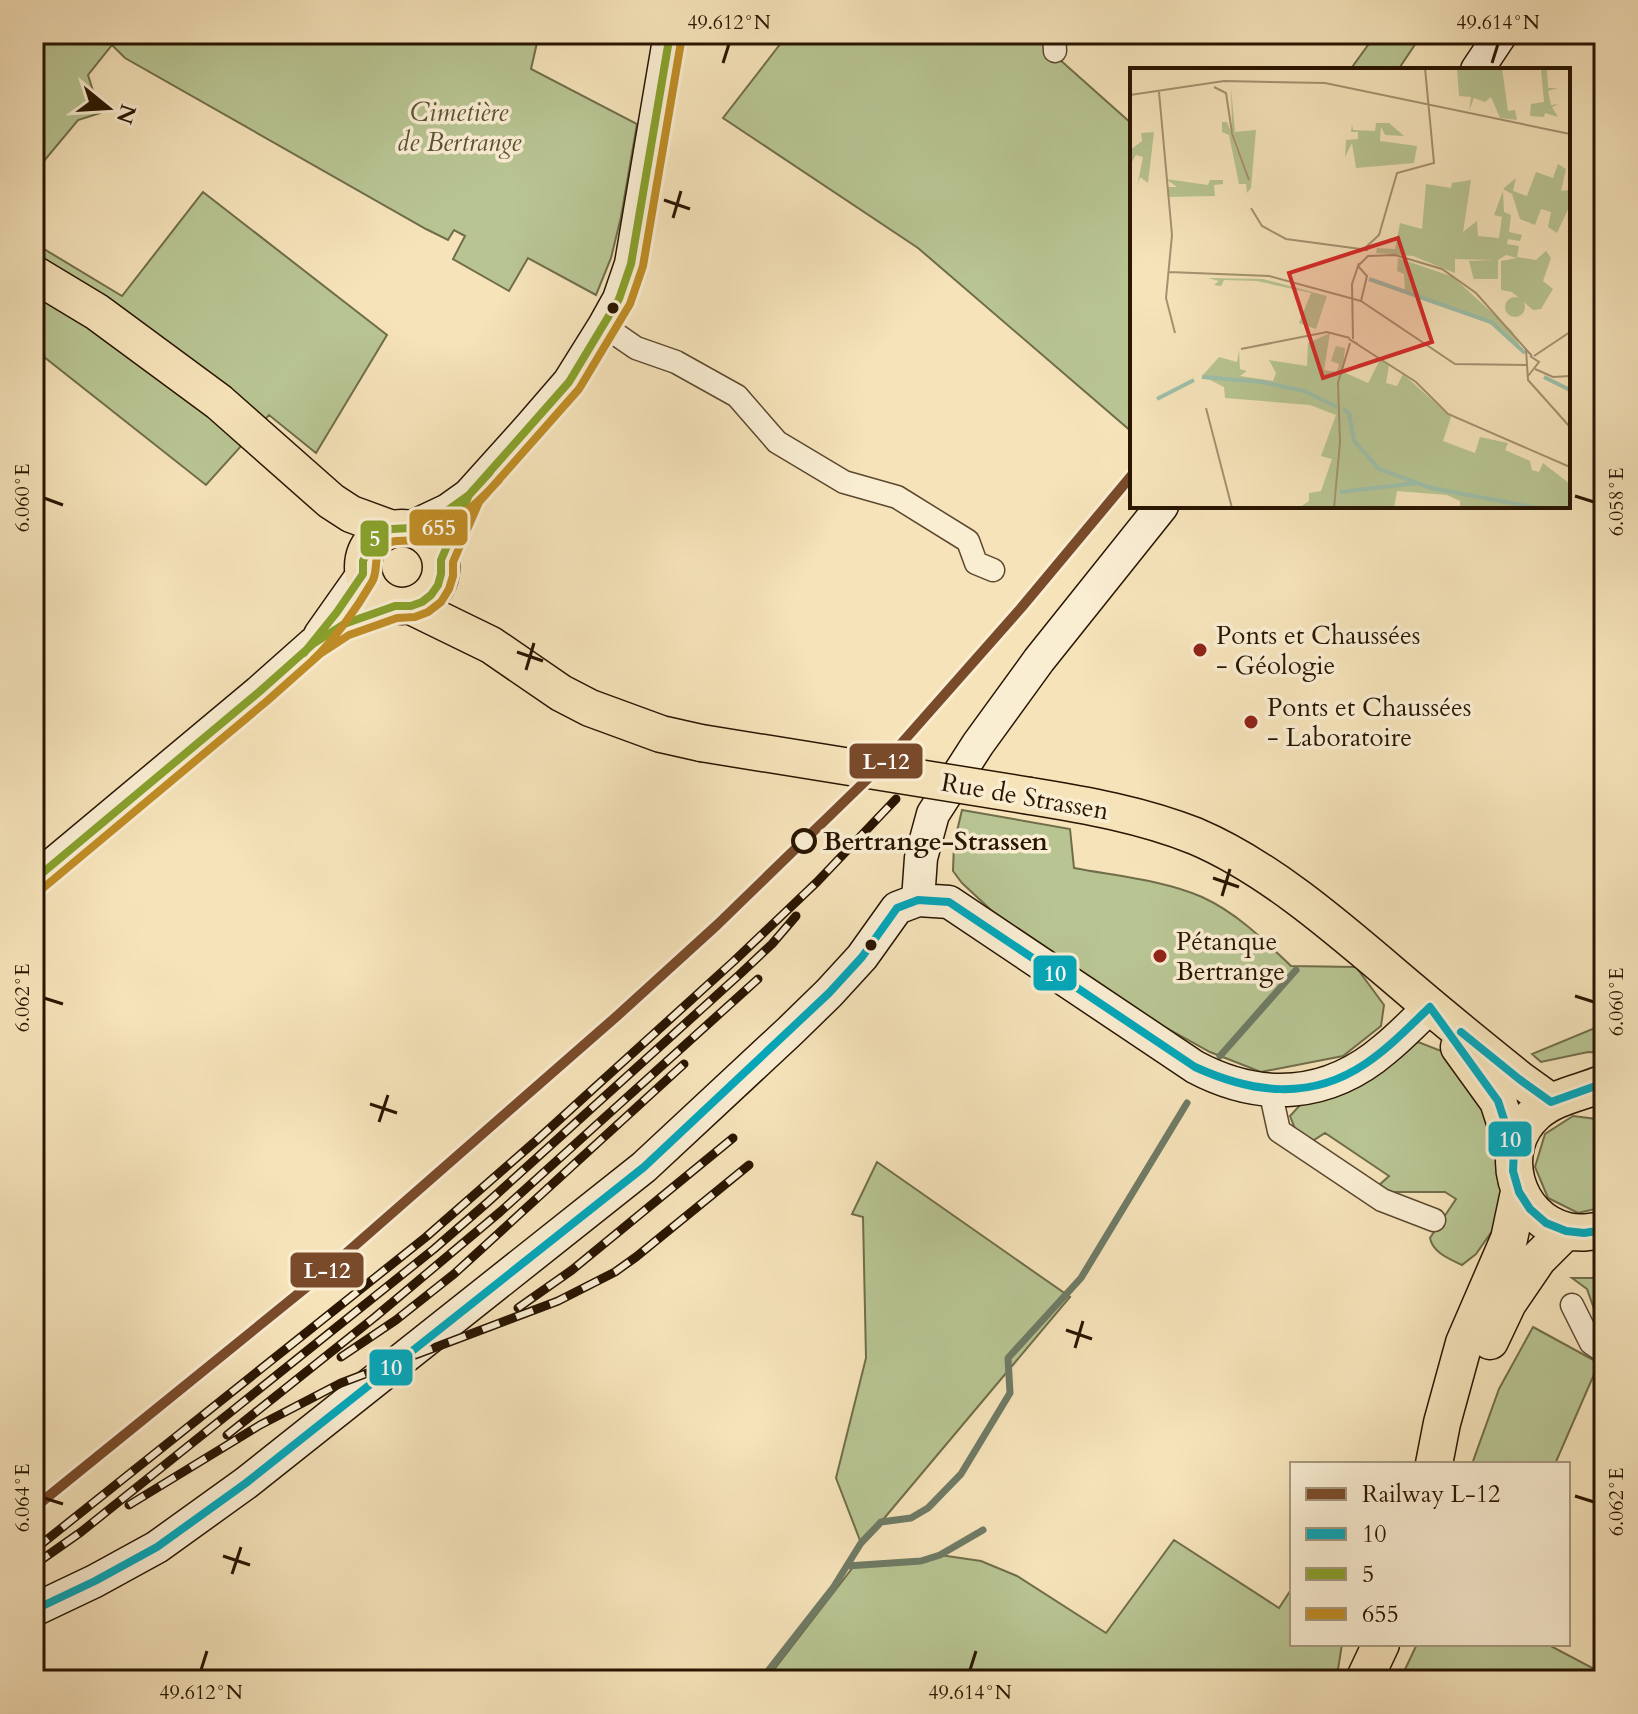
<svg xmlns="http://www.w3.org/2000/svg" width="1638" height="1714" font-family="Cardo,serif">
	<style>
		.green { fill: #b8c593; stroke: #706d4a; stroke-width: 2 }
		.lines { fill: none; stroke-linecap: round; stroke-linejoin: round }
		.stream { stroke: #6f7b66; stroke-width: 7 }
		.street-casing { stroke: #5c482f; stroke-width: 25 }
		.secondary-casing { stroke: #291501; stroke-width: 35 }
		.primary-casing { stroke: #291501; stroke-width: 39 }
		.street { stroke: #f9edd2; stroke-width: 22 }
		.secondary { stroke: #f9edd2; stroke-width: 32 }
		.primary { stroke: #f6e3ba; stroke-width: 36 }
		.rail-casing { stroke: #291501; stroke-width: 9 }
		.rail { stroke: #f9edd2; stroke-width: 6; stroke-dasharray: 18; stroke-linecap: butt }
		.primary-bridge-casing { stroke: #291501; stroke-width: 39; stroke-linecap: butt }
		.primary-bridge { stroke: #f6e3ba; stroke-width: 36 }
		.bus-1-casing { stroke: #f9edd2; stroke-width: 14 }
		.bus-2-casing { stroke: #f9edd2; stroke-width: 14 }
		.bus-3-casing { stroke: #f9edd2; stroke-width: 14 }
		.bus-1 { stroke: #04a7ba; stroke-width: 8 }
		.bus-2 { stroke: #87a02b; stroke-width: 8 }
		.bus-3 { stroke: #bf8c25; stroke-width: 8 }
		.rail-1-casing { stroke: #f9edd2; stroke-width: 16 }
		.rail-1 { stroke: #7a4b2a; stroke-width: 10 }
		.ticks { fill: none; stroke: #291501; stroke-width: 3 }
		.bus-dot { fill: #291501; stroke: #f9edd2; stroke-width: 3 }
		.poi-dot { fill: #8f2418; stroke: #f9edd2; stroke-width: 3 }
		.stop-dot { fill: #f9edd2; stroke: #291501; stroke-width: 4 }
		.labels { text-anchor: middle; stroke-width: 7; stroke-linejoin: round; paint-order: stroke }
		.park-label { font-size: 26px; font-style: italic; fill: #5b5334; stroke: #f9edd2 }
		.poi-label { font-size: 26px; fill: #291501; stroke: #f9edd2; text-anchor: start }
		.street-label { font-size: 26px; fill: #291501; stroke: #f9edd2 }
		.stop-label { font-size: 26px; font-weight: bold; fill: #291501; stroke: #f9edd2; text-anchor: start }
		.inset-river { fill: none; stroke: #9dbfaa; stroke-width: 4 }
		.inset-road { fill: none; stroke: #a49170; stroke-width: 2 }
		.view { fill: #d62828; fill-opacity: 0.15; stroke: #d62828; stroke-width: 4 }
		.inset-edge { fill: none; stroke: #291501; stroke-width: 4 }
		.line-badge { stroke: #f9edd2; stroke-width: 3 }
		.badge-label { font-size: 22px; text-anchor: middle; font-weight: bold; fill: #fff }
		.neatline { fill: none; stroke: #291501; stroke-width: 3 }
		.ticks-label { font-size: 20px; text-anchor: middle; fill: #291501 }
	</style>
	<rect width="100%" height="100%" fill="#f6e3ba"/>
	<filter id="stains"><feTurbulence type="fractalNoise" baseFrequency=".0025" numOctaves="4"/><feColorMatrix values="0 0 0 0 .2 0 0 0 0 .09 0 0 0 0 .02 0 0 0 .5 -.17"/></filter>
	<radialGradient id="worn" r=".72"><stop offset=".6" stop-color="#630" stop-opacity="0"/><stop offset="1" stop-color="#630" stop-opacity=".3"/></radialGradient>
	<path class="green" d="M 34,34 L 539,34 L 531,69 L 637,124 L 621,217 L 611,258 L 596,295 L 528,258 L 509,291 L 453,259 L 465,236 L 454,230 L 448,240 L 426,229 L 125,58 L 112,45 L 88,75 L 100,113 L 78,120 L 34,173 Z
		M 788,34 L 1031,34 L 1132,124 L 1132,432 L 918,248 L 723,118 Z
		M 1376,34 L 1422,34 L 1398,70 L 1350,70 Z
		M 203,192 L 387,335 L 316,453 L 269,415 L 206,485 L 34,349 L 34,243 L 122,296 Z
		M 962,810 L 1070,829 L 1074,868 C 1116,876 1163,880 1202,897 C 1237,913 1264,940 1291,966 L 1356,967 L 1384,1005 L 1381,1026 L 1343,1056 L 1261,1072 L 1210,1052 L 1163,1026 L 1031,938 L 991,910 L 962,883 L 953,871 L 954,844 Z
		M 1604,1020 L 1604,1053 L 1588,1052 L 1541,1062 L 1532,1054 L 1600,1026 Z
		M 1418,1042 L 1444,1052 L 1496,1106 L 1506,1193 L 1497,1224 L 1476,1254 L 1462,1265 C 1450,1259 1433,1253 1430,1238 L 1456,1199 L 1445,1192 L 1388,1192 L 1377,1187 L 1389,1176 L 1325,1133 L 1311,1142 L 1296,1131 L 1290,1116 L 1301,1104 L 1359,1085 Z
		M 1573,1116 L 1604,1120 L 1604,1207 L 1578,1213 L 1548,1198 L 1535,1167 L 1545,1134 Z
		M 877,1162 L 1070,1297 L 881,1522 L 861,1543 L 836,1478 L 866,1358 L 863,1217 L 852,1214 Z
		M 1572,1278 L 1604,1278 L 1604,1337 L 1587,1289 Z
		M 1533,1327 L 1599,1363 L 1555,1464 L 1472,1464 L 1499,1389 Z
		M 1174,1540 L 1279,1608 L 1292,1588 L 1292,1644 L 1342,1644 L 1337,1676 L 1335,1680 L 766,1680 L 854,1566 L 921,1561 L 940,1555 L 981,1561 L 1017,1576 L 1106,1633 Z
		M 1417,1644 L 1547,1644 L 1604,1674 L 1604,1680 L 1400,1680 Z"/>
	<g class="lines">
		<path class="stream" d="M 1220,1056 L 1296,970
			M 847,1566 L 921,1561 L 940,1555 L 983,1530
			M 761,1680 L 833,1588 L 861,1543 L 881,1522 L 911,1518 L 928,1508 L 961,1474 L 1010,1393 L 1008,1358 L 1081,1278 L 1187,1103"/>
		<defs>
			<path id="street" d="M 1054,34 L 1055,51
				M 604,326 L 636,348 L 676,362 L 737,396 L 777,442 L 844,482 L 897,497 L 968,541 L 976,563 L 993,570
				M 1270,1090 L 1279,1131 L 1382,1200 L 1434,1220
				M 1572,1305 L 1591,1343 L 1604,1352"/>
			<path id="secondary" d="M 1477,70 L 1501,34
				M 410,528 L 448,510 L 469,495 L 531,426 L 569,382 L 604,326 L 619,299 L 631,264 L 670,34
				M 441,560 L 469,495
				M 320,635 L 363,574
				M 34,880 L 259,692 L 313,644 L 344,624 L 395,606
				M 918,900 L 921,858 L 933,814 L 978,744 L 1039,660 L 1162,506
				M 34,1610 L 95,1581 L 157,1547 L 246,1483 L 644,1167 L 790,1031 L 829,993 L 862,957 L 897,908 L 918,900 L 949,902 L 1195,1067 C 1261,1102 1328,1098 1385,1049 C 1401,1036 1415,1021 1430,1007"/>
			<path id="primary" d="M 34,274 L 97,312 L 219,402 L 331,501 L 351,514 L 392,529
				M363 567a39 39 0 1 1 78 0a39 39 0 1 1-78 0Z
				M 411,606 L 491,645 L 561,693 L 590,708 L 661,734 L 701,743
				M 1030,796 C 1086,805 1142,815 1195,836 C 1273,869 1347,936 1412,991 C 1447,1021 1483,1050 1519,1079 L 1551,1102
				M 1459,1047 L 1498,1101 L 1514,1150
				M 1604,1083 C 1581,1093 1555,1096 1536,1113 C 1495,1149 1515,1219 1567,1231 C 1580,1234 1591,1232 1604,1230
				M 1490,1341 L 1508,1303 L 1538,1259 L 1566,1231
				M 1434,1464 L 1442,1423 L 1464,1343 L 1509,1239 L 1519,1192
				M 1364,1680 L 1381,1644"/>
		</defs>
		<use href="#street" class="street-casing"/>
		<use href="#secondary" class="secondary-casing"/>
		<use href="#primary" class="primary-casing"/>
		<use href="#street" class="street"/>
		<use href="#secondary" class="secondary"/>
		<use href="#primary" class="primary"/>
		<defs>
			<path id="rail" d="M 518,1308 L 572,1270 L 733,1138
				M 341,1357 L 396,1320 L 454,1274 L 684,1064
				M 227,1435 L 375,1317 L 500,1212 L 758,979
				M 129,1505 L 260,1425 L 341,1383 L 558,1301 L 615,1272 L 636,1257 L 749,1165
				M 34,1550 L 426,1237 L 538,1139 L 734,961 L 817,882 L 896,799
				M 34,1565 L 81,1532 L 434,1249 L 488,1202 L 739,975 L 772,944 L 796,916"/>
		</defs>
		<use href="#rail" class="rail-casing"/>
		<use href="#rail" class="rail"/>
		<defs>
			<path id="primary-bridge" d="M 701,743 L 1030,796"/>
		</defs>
		<use href="#primary-bridge" class="primary-bridge-casing"/>
		<use href="#primary-bridge" class="primary-bridge"/>
		<defs>
			<path id="bus-1" d="M 1430,1007 L 1498,1101 L 1514,1150 L 1513,1171 L 1519,1192 L 1530,1209 L 1546,1223 L 1566,1231 L 1584,1233 L 1604,1230
				M 1461,1032 L 1519,1079 L 1551,1102 L 1604,1083
				M 34,1610 L 95,1581 L 157,1547 L 246,1483 L 644,1167 L 829,993 L 862,957 L 897,908 L 918,900 L 949,902 L 1195,1067 C 1252,1093 1310,1101 1365,1064 C 1389,1048 1409,1027 1430,1007"/>
			<path id="bus-2" d="M 304,653 L 337,612 L 363,574 L 363,561 L 373,540 L 382,533 L 392,529 L 410,528 L 448,510 L 469,495 L 490,472
				M 34,880 L 259,692 L 313,644 L 344,624 L 395,606 L 411,606 L 422,602 L 431,595 L 438,585 L 441,574 L 441,560 L 469,495 L 569,382 L 619,299 L 631,264 L 670,34"/>
			<path id="bus-3" d="M 312,661 C 334,640 357,608 372,582 C 379,570 372,558 383,547 C 392,538 402,542 413,540 C 419,538 424,534 430,532 C 462,517 475,506 499,480
				M 42,889 L 267,701 L 320,654 L 349,635 L 397,618 L 415,617 L 428,612 L 441,602 L 449,589 L 453,576 L 453,562 L 479,502 L 579,389 L 630,304 L 643,266 L 682,36"/>
		</defs>
		<use href="#bus-1" class="bus-1-casing"/>
		<use href="#bus-2" class="bus-2-casing"/>
		<use href="#bus-3" class="bus-3-casing"/>
		<use href="#bus-1" class="bus-1"/>
		<use href="#bus-2" class="bus-2"/>
		<use href="#bus-3" class="bus-3"/>
		<defs>
			<path id="rail-1" d="M 34,1508 L 319,1277 L 617,1016 L 717,925 L 885,762 L 1021,608 L 1132,475"/>
		</defs>
		<use href="#rail-1" class="rail-1-casing"/>
		<use href="#rail-1" class="rail-1"/>
	</g>
	<path class="ticks" d="M 723,63 L 729,44M 1492,63 L 1498,44M 664,200 L 690,209M 673,218 L 681,191M 1575,496 L 1594,502M 44,498 L 63,505M 517,652 L 543,661M 526,670 L 534,643M 1213,878 L 1239,887M 1222,896 L 1230,869M 1575,996 L 1594,1002M 44,998 L 63,1004M 370,1104 L 397,1113M 379,1122 L 388,1095M 1066,1330 L 1092,1339M 1075,1348 L 1083,1321M 1575,1496 L 1594,1502M 44,1498 L 63,1504M 223,1556 L 250,1565M 232,1574 L 241,1547M 201,1670 L 207,1651M 970,1670 L 976,1651"/>
	<g class="bus-dot">
		<circle cx="613" cy="308" r="7"/>
		<circle cx="871" cy="945" r="7"/>
	</g>
	<g class="poi-dot">
		<circle cx="1200" cy="650" r="8"/>
		<circle cx="1251" cy="722" r="8"/>
		<circle cx="1160" cy="956" r="8"/>
	</g>
	<circle class="stop-dot" cx="804" cy="841" r="11"/>
	<g class="labels">
		<g class="park-label">
			<text x="459" y="121">Cimetière<tspan x="459" dy="30">de Bertrange</tspan></text>
		</g>
		<g class="poi-label">
			<text x="1216" y="644">Ponts et Chaussées<tspan x="1216" dy="30">- Géologie</tspan></text>
			<text x="1267" y="716">Ponts et Chaussées<tspan x="1267" dy="30">- Laboratoire</tspan></text>
			<text x="1176" y="950">Pétanque<tspan x="1176" dy="30">Bertrange</tspan></text>
		</g>
		<g class="street-label">
			<text transform="translate(1025 796) rotate(10)" y="9">Rue de Strassen</text>
		</g>
		<g class="stop-label">
			<text x="823" y="850">Bertrange-Strassen</text>
		</g>
	</g>
	<g transform="translate(1130 68)">
		<rect width="440" height="440" fill="#f6e3ba"/>
		<path d="M 327,0 L 372,0 L 378,43 L 385,42 L 387,52 L 370,50 L 361,29 L 355,34 L 344,30 L 339,43 L 341,29 L 329,28 ZM 417,1 L 418,20 L 428,20 L 418,23 L 421,37 L 429,36 L 422,39 L 428,49 L 415,45 L 414,49 L 400,48 L 401,36 L 414,34 L 411,2 ZM 101,19 L 105,64 L 126,62 L 121,120 L 117,125 L 116,116 L 109,116 L 99,67 L 92,64 L 92,54 L 97,54 L 120,112 L 102,61 ZM 246,55 L 259,55 L 274,68 L 255,67 L 251,59 L 250,73 L 287,78 L 284,95 L 226,100 L 222,75 L 215,89 L 216,72 L 228,71 L 228,64 L 221,64 L 222,56 L 223,62 L 245,63 ZM 24,64 L 18,115 L 10,109 L 7,119 L 13,89 L 6,87 L 0,97 L 0,82 L 12,73 L 11,65 ZM 428,96 L 436,101 L 431,123 L 440,122 L 440,137 L 427,165 L 418,159 L 421,144 L 411,141 L 405,157 L 390,151 L 382,126 L 373,121 L 386,110 L 383,123 L 397,128 L 406,104 L 423,110 ZM 36,111 L 78,117 L 80,112 L 93,112 L 93,116 L 84,117 L 85,128 L 38,129 L 37,119 L 47,119 ZM 341,112 L 333,164 L 347,153 L 348,168 L 369,170 L 372,149 L 364,147 L 373,123 L 374,144 L 381,147 L 379,164 L 392,167 L 390,173 L 378,171 L 377,176 L 389,178 L 387,189 L 406,192 L 416,183 L 421,190 L 413,213 L 423,221 L 411,241 L 403,242 L 382,224 L 371,222 L 371,193 L 387,190 L 376,187 L 368,192 L 368,211 L 344,211 L 345,216 L 339,193 L 364,192 L 325,191 L 325,205 L 283,188 L 246,185 L 247,180 L 265,181 L 270,155 L 292,161 L 296,116 L 321,120 L 322,115 ZM 268,190 L 323,209 L 382,263 L 393,284 L 360,253 L 275,223 L 274,206 L 267,203 ZM 78,210 L 133,211 L 197,228 L 186,261 L 169,255 L 181,225 L 127,213 L 94,212 L 91,218 L 84,217 L 89,213 ZM375 239a10 10 0 1 1 20 0a10 10 0 1 1-20 0ZM 200,265 L 194,302 L 207,304 L 209,296 L 201,293 L 206,278 L 215,280 L 213,304 L 238,315 L 250,292 L 259,297 L 256,315 L 267,318 L 273,306 L 321,349 L 313,373 L 345,385 L 350,369 L 378,375 L 375,382 L 400,393 L 402,402 L 409,404 L 413,395 L 440,416 L 440,440 L 330,440 L 330,433 L 317,427 L 267,423 L 264,440 L 169,440 L 179,433 L 179,425 L 191,423 L 202,391 L 191,388 L 206,347 L 180,337 L 95,330 L 94,319 L 72,308 L 89,289 L 107,294 L 109,282 L 110,301 L 117,303 L 110,308 L 143,313 L 146,305 L 139,292 L 177,298 L 178,275 Z" fill="#b8c593"/>
		<path class="inset-river" d="M 239,211 L 361,254 L 395,285M 72,309 L 132,314 L 174,323 L 207,339M 414,309 L 440,322M 27,331 L 64,312M 213,341 L 219,345 L 224,373 L 249,401 L 301,420 L 408,440M 210,424 L 287,415"/>
		<path class="inset-road" d="M 84,19 L 96,25 L 102,65 L 119,112M 29,24 L 42,167 L 36,230 L 45,265M 0,27 L 94,13 L 195,15 L 440,66M 121,140 L 132,158 L 156,171 L 238,182M 235,180 L 249,167 L 267,105 L 304,95 L 295,0M 228,198 L 237,208 L 231,233M 228,198 L 238,188 L 265,187 L 312,201 L 346,225 L 402,288M 39,204 L 139,208 L 231,233M 231,233 L 325,296 L 396,297M 223,271 L 222,216 L 229,195M 228,276 L 219,271 L 286,314 L 318,346 L 440,399M 111,281 L 197,264 L 220,270M 396,281 L 398,312 L 440,359M 404,288 L 440,264M 405,301 L 423,309 L 440,308M 398,308 L 409,294 L 400,288M 76,340 L 102,440M 204,440 L 210,374 L 208,315 L 220,275"/>
		<path class="view" d="M 268,170 L 302,274 L 193,310 L 159,205 Z"/>
		<rect width="440" height="440" class="inset-edge"/>
	</g>
	<g class="line-badge">
		<rect x="408" y="508" width="61" height="39" rx="8" fill="#bf8c25"/>
		<rect x="359" y="519" width="31" height="39" rx="8" fill="#87a02b"/>
		<rect x="848" y="742" width="76" height="38" rx="8" fill="#7a4b2a"/>
		<rect x="1032" y="954" width="46" height="38" rx="8" fill="#04a7ba"/>
		<rect x="1487" y="1120" width="46" height="38" rx="8" fill="#04a7ba"/>
		<rect x="289" y="1251" width="76" height="38" rx="8" fill="#7a4b2a"/>
		<rect x="368" y="1348" width="46" height="39" rx="8" fill="#04a7ba"/>
	</g>
	<g class="badge-label">
		<text x="439" y="535">655</text>
		<text x="375" y="546">5</text>
		<text x="886" y="769">L-12</text>
		<text x="1055" y="981">10</text>
		<text x="1510" y="1147">10</text>
		<text x="327" y="1278">L-12</text>
		<text x="391" y="1375">10</text>
	</g>
	<rect width="1638" height="1714" fill="none" stroke="#f6e3ba" stroke-width="88"/>
	<rect x="1290" y="1462" width="280" height="184" fill="#f9edd2" stroke="#a6977e" stroke-width="2"/>
	<rect x="1306" y="1488" width="40" height="12" fill="#7a4b2a" stroke="#a6977e" stroke-width="2"/>
	<text x="1362" y="1502" font-size="24" fill="#291501">Railway L-12</text>
	<rect x="1306" y="1528" width="40" height="12" fill="#04a7ba" stroke="#a6977e" stroke-width="2"/>
	<text x="1362" y="1542" font-size="24" fill="#291501">10</text>
	<rect x="1306" y="1568" width="40" height="12" fill="#87a02b" stroke="#a6977e" stroke-width="2"/>
	<text x="1362" y="1582" font-size="24" fill="#291501">5</text>
	<rect x="1306" y="1608" width="40" height="12" fill="#bf8c25" stroke="#a6977e" stroke-width="2"/>
	<text x="1362" y="1622" font-size="24" fill="#291501">655</text>
	<g transform="translate(108 108) rotate(108)" stroke="#f9edd2" stroke-width="6" paint-order="stroke">
	<path d="M0-6L14 30L0 20L-14 30Z" fill="#291501"/>
	<text y="-12" font-size="22" font-weight="bold" text-anchor="middle" fill="#291501">N</text>
	</g>
	<rect x="44" y="44" width="1550" height="1626" class="neatline"/>
	<g class="ticks-label">
		<text x="729" y="29">49.612°N</text>
		<text x="1498" y="29">49.614°N</text>
		<text transform="translate(22 498) rotate(-90)" y="7">6.060°E</text>
		<text transform="translate(1616 502) rotate(-90)" y="7">6.058°E</text>
		<text transform="translate(22 998) rotate(-90)" y="7">6.062°E</text>
		<text transform="translate(1616 1002) rotate(-90)" y="7">6.060°E</text>
		<text transform="translate(22 1498) rotate(-90)" y="7">6.064°E</text>
		<text transform="translate(1616 1502) rotate(-90)" y="7">6.062°E</text>
		<text x="201" y="1699">49.612°N</text>
		<text x="970" y="1699">49.614°N</text>
	</g>
	<rect width="100%" height="100%" filter="url(#stains)"/>
	<rect width="100%" height="100%" fill="url(#worn)"/>
</svg>
